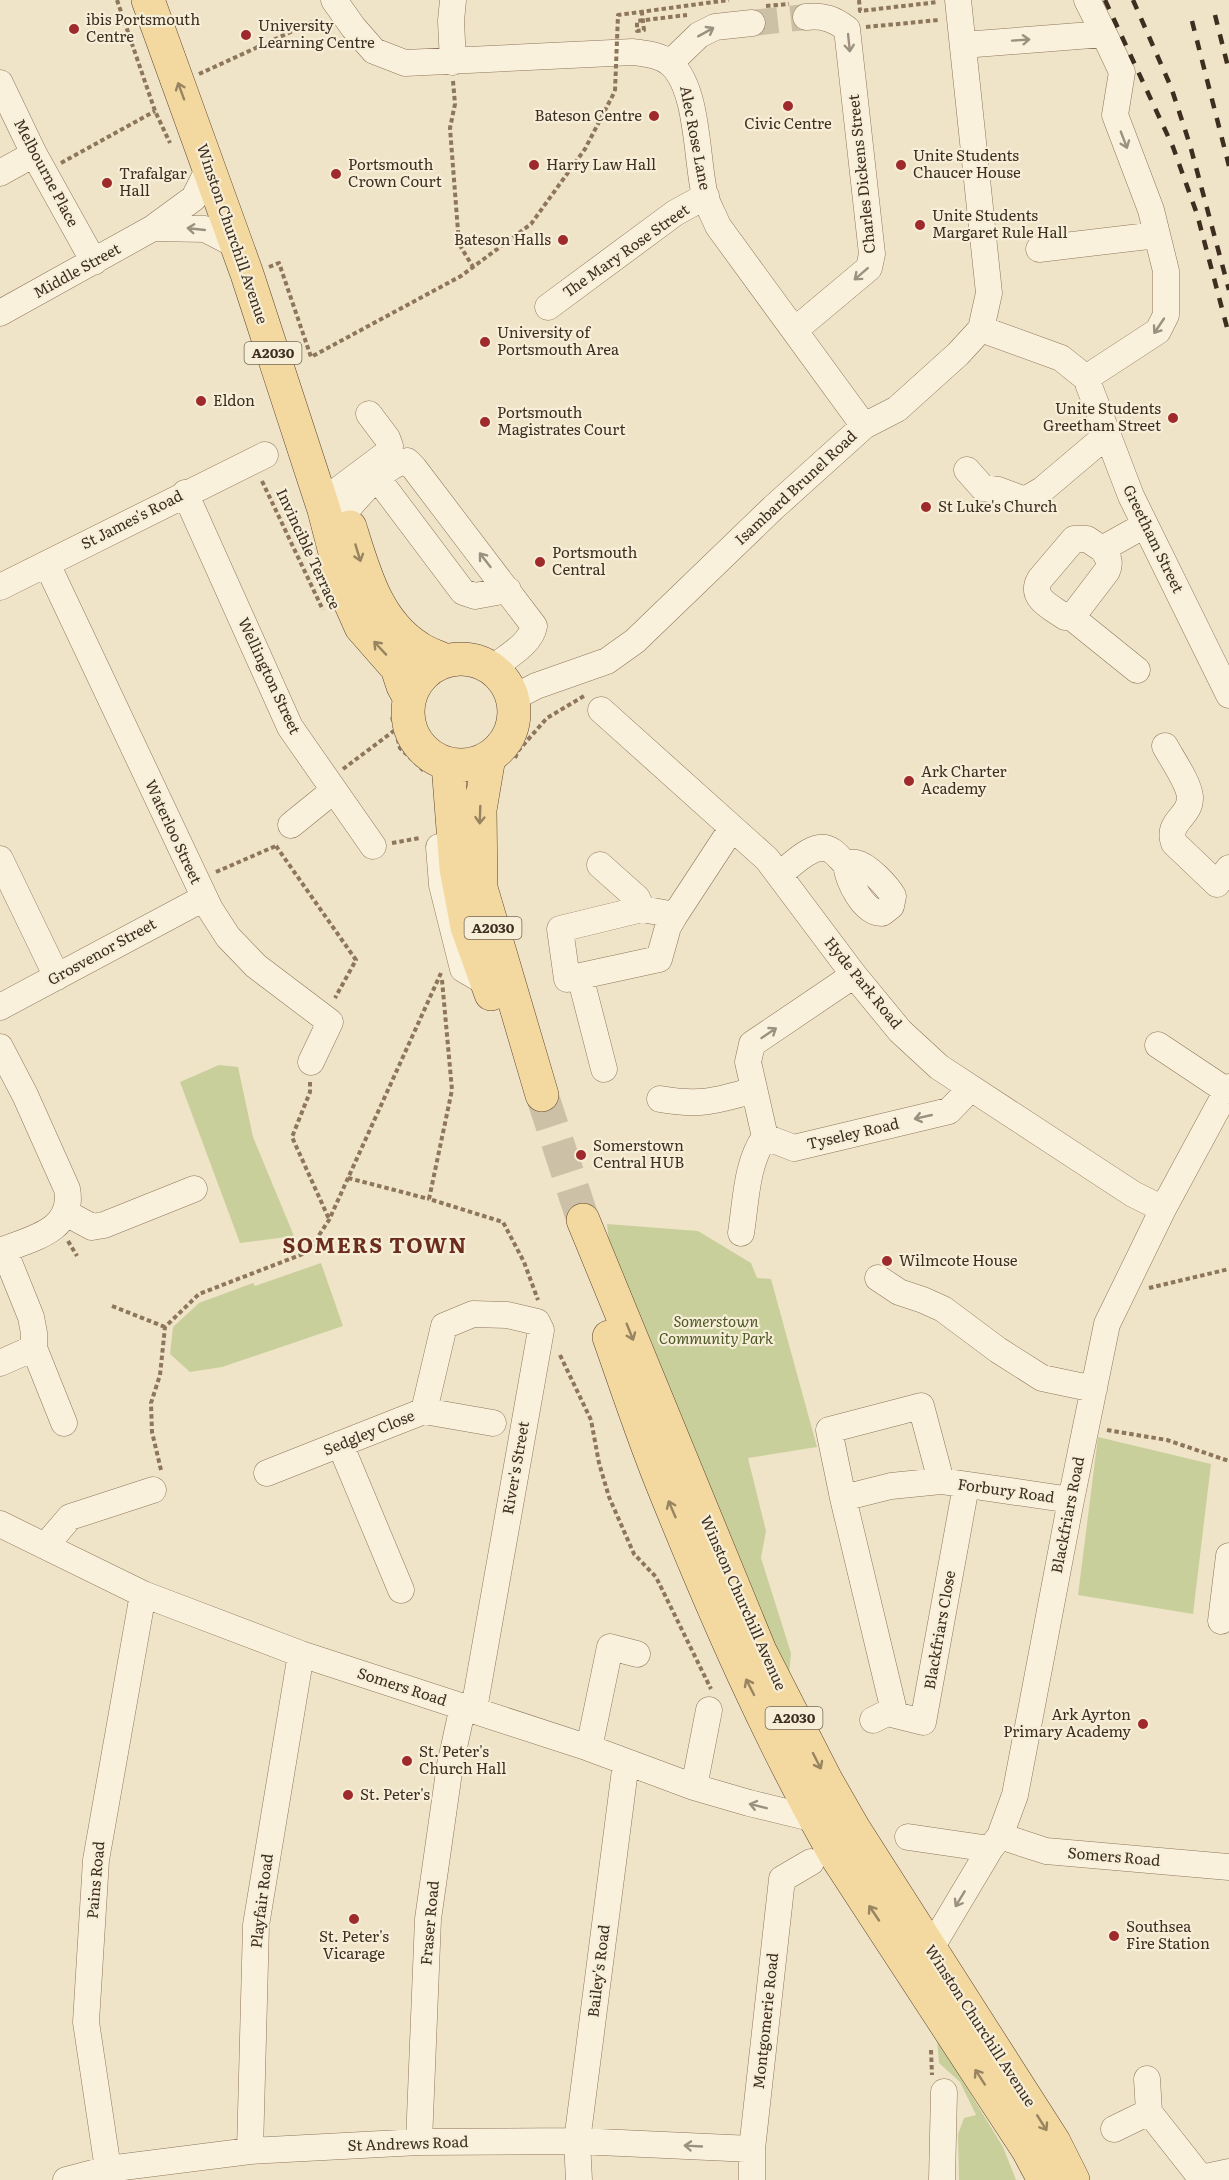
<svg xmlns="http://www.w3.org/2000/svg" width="1229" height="2180" font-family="Literata,serif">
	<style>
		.green { fill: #c9cf9b }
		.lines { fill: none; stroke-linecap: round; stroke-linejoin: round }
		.minor-tunnel { stroke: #ccc0a6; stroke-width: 26; stroke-dasharray: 26 13; stroke-linecap: butt }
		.major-tunnel { stroke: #ccc0a6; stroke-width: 33; stroke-dasharray: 33 16; stroke-linecap: butt }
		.minor-casing { stroke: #8d765c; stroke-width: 27 }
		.major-casing { stroke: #5b4430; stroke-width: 34 }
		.path { stroke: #8d765c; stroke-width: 4; stroke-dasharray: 4.5 3; stroke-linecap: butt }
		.minor { stroke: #faf1dc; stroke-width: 26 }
		.major { stroke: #f3d9a0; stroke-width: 33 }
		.rail { stroke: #3d2e20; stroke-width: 4.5; stroke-dasharray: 10 10; stroke-linecap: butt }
		.path-bridge { stroke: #8d765c; stroke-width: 4; stroke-dasharray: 4.5 3; stroke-linecap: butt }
		.oneway { stroke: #9c907e }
		.oneway2 { stroke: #988460 }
		.poi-dot { fill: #9e2a2b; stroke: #f7eed8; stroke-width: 2 }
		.labels { text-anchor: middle; stroke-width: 4.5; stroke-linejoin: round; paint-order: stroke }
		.shield { fill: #f7eed8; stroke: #756857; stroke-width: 1.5 }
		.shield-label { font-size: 14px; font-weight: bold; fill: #3d2e20 }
		.poi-label { font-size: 15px; fill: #3d2e20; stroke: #f7eed8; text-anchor: start }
		.street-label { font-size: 15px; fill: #3d2e20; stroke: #f7eed8 }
		.park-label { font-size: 15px; font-style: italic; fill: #4d5a26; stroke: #f7eed8 }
		.district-label { font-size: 21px; font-weight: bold; letter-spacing: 1.5px; fill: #6b2e1e; stroke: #f7eed8 }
	</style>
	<rect width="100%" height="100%" fill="#f0e4c8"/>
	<path class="green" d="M 219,1065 L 238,1067 L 253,1137 L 294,1236 L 240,1243 L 180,1082 Z
		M 607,1224 L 698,1231 L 751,1263 L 757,1278 L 771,1279 L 817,1447 L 748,1458 L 766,1531 L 761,1558 L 791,1653 L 788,1687 L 609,1242 Z
		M 321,1263 L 343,1326 L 222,1367 L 190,1372 L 170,1354 L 173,1327 L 199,1303 L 253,1283 L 255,1286 Z
		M 1098,1437 L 1211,1464 L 1193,1614 L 1078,1595 Z
		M 937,2039 L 1003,2147 L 1016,2180 L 959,2180 L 958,2134 L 964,2118 L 976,2115 L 960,2082 L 939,2063 Z"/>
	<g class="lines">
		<path class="minor-tunnel" d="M 752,23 L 806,17"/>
		<path class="major-tunnel" d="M 542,1095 L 583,1220"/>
		<defs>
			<path id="minor" d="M 334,0 L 353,27 L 374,51 L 405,63 L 633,52 C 646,54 661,55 671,64 C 699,90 696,160 705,196 C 708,206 714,216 718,226 L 864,426
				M 453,0 L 451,21 L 453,62
				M 1087,0 L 1104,34
				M 963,45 L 1104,34 L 1122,72 L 1115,115 L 1151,210 L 1166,271 L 1166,315 L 1158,331 L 1086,378
				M 670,63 L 699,35 L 715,27 L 752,23
				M 0,83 L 34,154 L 94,262
				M 0,173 L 34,154
				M 153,228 L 205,229 L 236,245
				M 1039,249 L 1157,235
				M 548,307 L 675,213 L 706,196
				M 0,313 L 153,228 L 194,198 L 209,168
				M 981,329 L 1061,358 L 1086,378
				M 795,330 L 869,268 L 872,254 L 847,29 C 834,19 823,15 806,17
				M 1086,378 L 1131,496 L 1229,695
				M 967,470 L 983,488 L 998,490 L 1025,500 L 1042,490 L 1107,435
				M 378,479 L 463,592 L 475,596 L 508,590
				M 338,490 L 386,454 L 390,446 L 387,438 L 369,414
				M 185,493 L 290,727 L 373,846
				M 346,511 C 359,495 386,464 407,461 L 414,468 L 534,626 C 531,644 506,657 493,668
				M 1102,549 C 1108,557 1111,562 1107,571 L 1075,613 L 1065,617 C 1051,607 1029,598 1040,579 L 1074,539 L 1087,539 L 1102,549 L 1145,525
				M 47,564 L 210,909 L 228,937 L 256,966 L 330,1022 L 311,1062
				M 0,587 L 265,455
				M 1070,616 L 1137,670
				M 511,699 L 536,686 L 607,661 L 635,641 L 773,508 L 864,426 L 897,409 L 958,354 L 981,329 L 989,293 L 958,0
				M 601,710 L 767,859 L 854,975 L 900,1031 L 939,1067 L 1133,1194 L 1163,1209
				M 1165,746 C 1172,759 1189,783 1190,797 C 1191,817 1166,821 1174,843 L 1217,884 L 1229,868
				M 291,825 L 333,791
				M 439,847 L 442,885 L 463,969 L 487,983
				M 0,859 L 57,977
				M 600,865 L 637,898 L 642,909
				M 779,875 C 792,865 815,839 832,851 C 837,854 841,860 846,864 C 849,864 853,862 856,863 C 868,865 887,886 893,896 L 891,906 L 882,913 C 863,913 848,881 846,864
				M 675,915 L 642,909 L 560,929 L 567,979 L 659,959 L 668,927 L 675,915 L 732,828
				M 854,975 L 752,1044 L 748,1062 L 765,1137 L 794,1148 L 949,1111 L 971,1088
				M 580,976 L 604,1069
				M 0,1007 L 204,898
				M 1158,1045 L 1227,1091
				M 0,1047 L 25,1095 L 67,1189 C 75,1231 30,1239 0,1251
				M 660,1099 C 700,1106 716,1101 754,1090
				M 66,1213 L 92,1227 L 104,1225 L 194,1189
				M 741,1233 C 746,1202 746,1163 765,1137
				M 4,1250 L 31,1317 L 34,1333 L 34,1348 L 64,1423
				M 878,1278 L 899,1292 L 923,1300 L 943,1309 L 998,1350 L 1042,1378 L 1094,1389
				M 0,1363 L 34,1348
				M 424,1411 L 493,1423
				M 340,1444 L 401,1590
				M 267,1473 L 424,1411 L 444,1326 L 473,1314 L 507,1315 L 537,1322 L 541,1330 L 474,1709
				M 941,1481 L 921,1406 L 829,1430 L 843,1498 L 891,1486 L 941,1481 L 1071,1500
				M 843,1498 L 895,1715
				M 0,1524 L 143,1594 L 301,1654 L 589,1748 L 694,1787 L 749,1803 L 815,1819
				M 46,1545 L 70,1517 L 153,1490
				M 1221,1621 L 1229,1556
				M 873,1720 L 887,1713 L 923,1722 L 966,1486
				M 589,1748 L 610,1647 L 637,1654
				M 694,1787 L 709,1710
				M 1000,1836 L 1046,1851 L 1229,1867
				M 908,1837 L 990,1849
				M 931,1948 L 990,1849 L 1000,1836 L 1015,1795 L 1071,1500 L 1107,1324 L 1163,1209 L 1229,1087
				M 1147,2079 L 1149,2112 L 1201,2178 L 1229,2172
				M 1114,2129 L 1149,2112
				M 419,2142 L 428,1919 L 450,1765 L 463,1706
				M 250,2151 L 256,1925 L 301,1654
				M 108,2169 L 86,2022 L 96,1860 L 143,1594
				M 66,2180 L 108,2169 L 250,2151 L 419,2142 L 577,2141 L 752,2149
				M 579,2180 L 577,2141 L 626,1762
				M 752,2180 L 752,2149 L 782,1879 L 811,1862
				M 942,2180 L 944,2092"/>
			<path id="major" d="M 148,0 L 247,274 L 324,510 L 345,591 L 361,627 L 397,668 L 403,686 L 409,697
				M 350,527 C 364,572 377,622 419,648 C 426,653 436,656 444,660
				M408 712a53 53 0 1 1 106 0a53 53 0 1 1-106 0Z
				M 489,757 L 480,810 L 481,888 L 542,1095
				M 448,764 L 456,868 L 467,927 L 491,994
				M 583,1220 L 760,1651 L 826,1780 L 854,1829 L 1054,2142 L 1073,2180
				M 609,1337 C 627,1388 644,1440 665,1491 C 715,1615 769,1739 836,1856 L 1028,2150 L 1044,2180"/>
		</defs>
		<use href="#minor" class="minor-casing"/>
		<use href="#major" class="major-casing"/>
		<path class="path" d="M 117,0 L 155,111 L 170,143
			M 859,0 L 860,11 L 938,2
			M 766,6 L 789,4
			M 642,11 L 642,13 L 644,30 L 637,31 L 637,21 L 687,15
			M 866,27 L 939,20
			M 199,74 L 321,18
			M 453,81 L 455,104 L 450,128 L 459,244 L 473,267
			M 61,163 L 155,111
			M 269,267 L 279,263 L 311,357 L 461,276 L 531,224 L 585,149 L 615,91
			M 262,481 L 323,610
			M 392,717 L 400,748 L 424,771
			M 515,758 L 518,751 L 547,718 L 584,696
			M 343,769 L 395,730
			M 392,843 L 420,838
			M 276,846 L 356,960 L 335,998
			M 216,872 L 278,845
			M 442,980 L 452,1090 L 429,1199 L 503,1222 L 524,1262 L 538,1300
			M 310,1082 L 310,1092 L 292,1137 L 329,1219
			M 348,1178 L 429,1199
			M 68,1241 L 77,1256
			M 1149,1288 L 1229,1269
			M 112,1306 L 165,1327
			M 560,1355 L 591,1420 L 599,1463 L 609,1497 L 634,1554 L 656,1577 L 711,1689
			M 1107,1430 L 1167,1440 L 1229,1461
			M 161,1470 L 152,1432 L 151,1403 L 160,1375 L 165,1327 L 199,1294 L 308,1252 L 329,1220 L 441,973
			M 931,2050 L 932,2075"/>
		<use href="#minor" class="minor"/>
		<use href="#major" class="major"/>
		<path class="rail" d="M 1105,0 L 1173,147 L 1197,214 L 1229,335
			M 1133,0 L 1171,87 L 1190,145 L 1229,290
			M 1215,15 L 1229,71
			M 1192,21 L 1229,166"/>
		<path class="path-bridge" d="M 615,91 L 618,15 L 729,0"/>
	</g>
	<defs><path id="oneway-shaft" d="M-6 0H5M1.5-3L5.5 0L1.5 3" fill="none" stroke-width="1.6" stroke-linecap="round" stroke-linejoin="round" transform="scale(1.5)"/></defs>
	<g class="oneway">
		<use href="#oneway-shaft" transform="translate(706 32) rotate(-29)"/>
		<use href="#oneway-shaft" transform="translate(1021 40) rotate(-4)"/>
		<use href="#oneway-shaft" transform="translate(849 43) rotate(84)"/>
		<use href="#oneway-shaft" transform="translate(1124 140) rotate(69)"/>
		<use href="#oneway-shaft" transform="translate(196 229) rotate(-174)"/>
		<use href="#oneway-shaft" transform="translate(861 274) rotate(139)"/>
		<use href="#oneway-shaft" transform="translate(1159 326) rotate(124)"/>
		<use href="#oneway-shaft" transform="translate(485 560) rotate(-128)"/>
		<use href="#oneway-shaft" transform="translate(769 1033) rotate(-34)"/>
		<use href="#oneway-shaft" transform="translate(923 1117) rotate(167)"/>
		<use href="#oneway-shaft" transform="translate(758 1806) rotate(-166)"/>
		<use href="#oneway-shaft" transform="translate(960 1899) rotate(121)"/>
		<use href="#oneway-shaft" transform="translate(693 2146) rotate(-177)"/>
	</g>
	<g class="oneway2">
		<use href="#oneway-shaft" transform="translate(181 91) rotate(-110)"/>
		<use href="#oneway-shaft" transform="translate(358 553) rotate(73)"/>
		<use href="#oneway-shaft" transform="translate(380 648) rotate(-133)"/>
		<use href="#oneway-shaft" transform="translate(480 815) rotate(92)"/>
		<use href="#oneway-shaft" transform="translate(630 1332) rotate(68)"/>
		<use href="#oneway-shaft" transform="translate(672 1509) rotate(-113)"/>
		<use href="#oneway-shaft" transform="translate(750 1687) rotate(-117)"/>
		<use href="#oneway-shaft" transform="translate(817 1761) rotate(63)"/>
		<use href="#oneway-shaft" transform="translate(874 1913) rotate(-124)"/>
		<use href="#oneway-shaft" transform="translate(980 2077) rotate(-123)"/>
		<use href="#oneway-shaft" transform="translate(1042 2123) rotate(58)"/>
	</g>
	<g class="poi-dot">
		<circle cx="74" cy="29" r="6"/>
		<circle cx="246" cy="35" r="6"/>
		<circle cx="788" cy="106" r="6"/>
		<circle cx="654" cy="116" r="6"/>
		<circle cx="534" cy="165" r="6"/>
		<circle cx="901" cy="165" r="6"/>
		<circle cx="336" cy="174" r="6"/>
		<circle cx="107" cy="183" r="6"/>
		<circle cx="920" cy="225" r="6"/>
		<circle cx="563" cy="240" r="6"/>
		<circle cx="485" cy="342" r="6"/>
		<circle cx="201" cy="401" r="6"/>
		<circle cx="1173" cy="418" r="6"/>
		<circle cx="485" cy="422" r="6"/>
		<circle cx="926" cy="507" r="6"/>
		<circle cx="540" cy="562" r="6"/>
		<circle cx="909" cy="781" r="6"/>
		<circle cx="581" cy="1155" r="6"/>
		<circle cx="887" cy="1261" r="6"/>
		<circle cx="1143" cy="1724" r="6"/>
		<circle cx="407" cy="1761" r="6"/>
		<circle cx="348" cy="1795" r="6"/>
		<circle cx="354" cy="1919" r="6"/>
		<circle cx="1114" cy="1936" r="6"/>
	</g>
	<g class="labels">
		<g class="shield">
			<rect x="244.5" y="342" width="57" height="22" rx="4.5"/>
			<rect x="464.5" y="917" width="57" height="22" rx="4.5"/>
			<rect x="765.5" y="1707" width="57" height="22" rx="4.5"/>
		</g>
		<g class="shield-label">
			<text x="273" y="358">A2030</text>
			<text x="493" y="933">A2030</text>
			<text x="794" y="1723">A2030</text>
		</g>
		<g class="poi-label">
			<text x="86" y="25">ibis Portsmouth<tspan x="86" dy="17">Centre</tspan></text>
			<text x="258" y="31">University<tspan x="258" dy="17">Learning Centre</tspan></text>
			<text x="642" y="121" text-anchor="end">Bateson Centre</text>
			<text x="788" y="129" text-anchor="middle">Civic Centre</text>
			<text x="913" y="161">Unite Students<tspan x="913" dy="17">Chaucer House</tspan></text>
			<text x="348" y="170">Portsmouth<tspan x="348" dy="17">Crown Court</tspan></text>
			<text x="546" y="170">Harry Law Hall</text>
			<text x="119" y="179">Trafalgar<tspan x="119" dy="17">Hall</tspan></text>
			<text x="932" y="221">Unite Students<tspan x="932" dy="17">Margaret Rule Hall</tspan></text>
			<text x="551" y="245" text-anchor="end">Bateson Halls</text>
			<text x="497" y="338">University of<tspan x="497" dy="17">Portsmouth Area</tspan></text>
			<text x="213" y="406">Eldon</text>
			<text x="1161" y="414" text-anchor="end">Unite Students<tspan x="1161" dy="17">Greetham Street</tspan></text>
			<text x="497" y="418">Portsmouth<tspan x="497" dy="17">Magistrates Court</tspan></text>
			<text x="938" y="512">St Luke's Church</text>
			<text x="552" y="558">Portsmouth<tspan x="552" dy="17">Central</tspan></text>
			<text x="921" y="777">Ark Charter<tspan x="921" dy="17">Academy</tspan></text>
			<text x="593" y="1151">Somerstown<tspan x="593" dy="17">Central HUB</tspan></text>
			<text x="899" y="1266">Wilmcote House</text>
			<text x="1131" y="1720" text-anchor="end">Ark Ayrton<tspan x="1131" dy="17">Primary Academy</tspan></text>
			<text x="419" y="1757">St. Peter's<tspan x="419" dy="17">Church Hall</tspan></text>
			<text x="360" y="1800">St. Peter's</text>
			<text x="1126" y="1932">Southsea<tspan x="1126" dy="17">Fire Station</tspan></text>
			<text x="354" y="1942" text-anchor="middle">St. Peter's<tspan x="354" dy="17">Vicarage</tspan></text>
		</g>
		<g class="street-label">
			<text transform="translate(695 138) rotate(79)" y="5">Alec Rose Lane</text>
			<text transform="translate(46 173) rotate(62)" y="5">Melbourne Place</text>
			<text transform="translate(862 174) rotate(-96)" y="5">Charles Dickens Street</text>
			<text transform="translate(232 234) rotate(71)" y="5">Winston Churchill Avenue</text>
			<text transform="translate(626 251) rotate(-35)" y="5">The Mary Rose Street</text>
			<text transform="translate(77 271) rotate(-29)" y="5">Middle Street</text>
			<text transform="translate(796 488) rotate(-43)" y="5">Isambard Brunel Road</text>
			<text transform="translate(132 520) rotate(-27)" y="5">St James's Road</text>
			<text transform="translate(1153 539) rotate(64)" y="5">Greetham Street</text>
			<text transform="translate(308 549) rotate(65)" y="5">Invincible Terrace</text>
			<text transform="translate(269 676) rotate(65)" y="5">Wellington Street</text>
			<text transform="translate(173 832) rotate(65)" y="5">Waterloo Street</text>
			<text transform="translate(102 952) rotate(-29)" y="5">Grosvenor Street</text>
			<text transform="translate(863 983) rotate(51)" y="5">Hyde Park Road</text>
			<text transform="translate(853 1134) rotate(-13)" y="5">Tyseley Road</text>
			<text transform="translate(369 1433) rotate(-22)" y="5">Sedgley Close</text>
			<text transform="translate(516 1468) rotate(-80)" y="5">River's Street</text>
			<text transform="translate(1006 1491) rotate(8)" y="5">Forbury Road</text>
			<text transform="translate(1068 1515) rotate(-79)" y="5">Blackfriars Road</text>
			<text transform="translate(743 1603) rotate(66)" y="5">Winston Churchill Avenue</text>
			<text transform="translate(940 1630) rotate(-80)" y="5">Blackfriars Close</text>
			<text transform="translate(402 1687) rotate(18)" y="5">Somers Road</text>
			<text transform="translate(1114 1857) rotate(5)" y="5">Somers Road</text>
			<text transform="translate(96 1880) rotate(-85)" y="5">Pains Road</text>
			<text transform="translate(262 1901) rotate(-83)" y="5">Playfair Road</text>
			<text transform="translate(430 1923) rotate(-85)" y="5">Fraser Road</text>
			<text transform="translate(599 1971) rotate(-83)" y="5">Bailey's Road</text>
			<text transform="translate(766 2021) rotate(-84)" y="5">Montgomerie Road</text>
			<text transform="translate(980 2026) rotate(57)" y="5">Winston Churchill Avenue</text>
			<text transform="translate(408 2144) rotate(-2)" y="5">St Andrews Road</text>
		</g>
		<g class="park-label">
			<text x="716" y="1327">Somerstown<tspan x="716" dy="17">Community Park</tspan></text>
		</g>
		<g class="district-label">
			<text x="375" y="1253">SOMERS TOWN</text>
		</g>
	</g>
</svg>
